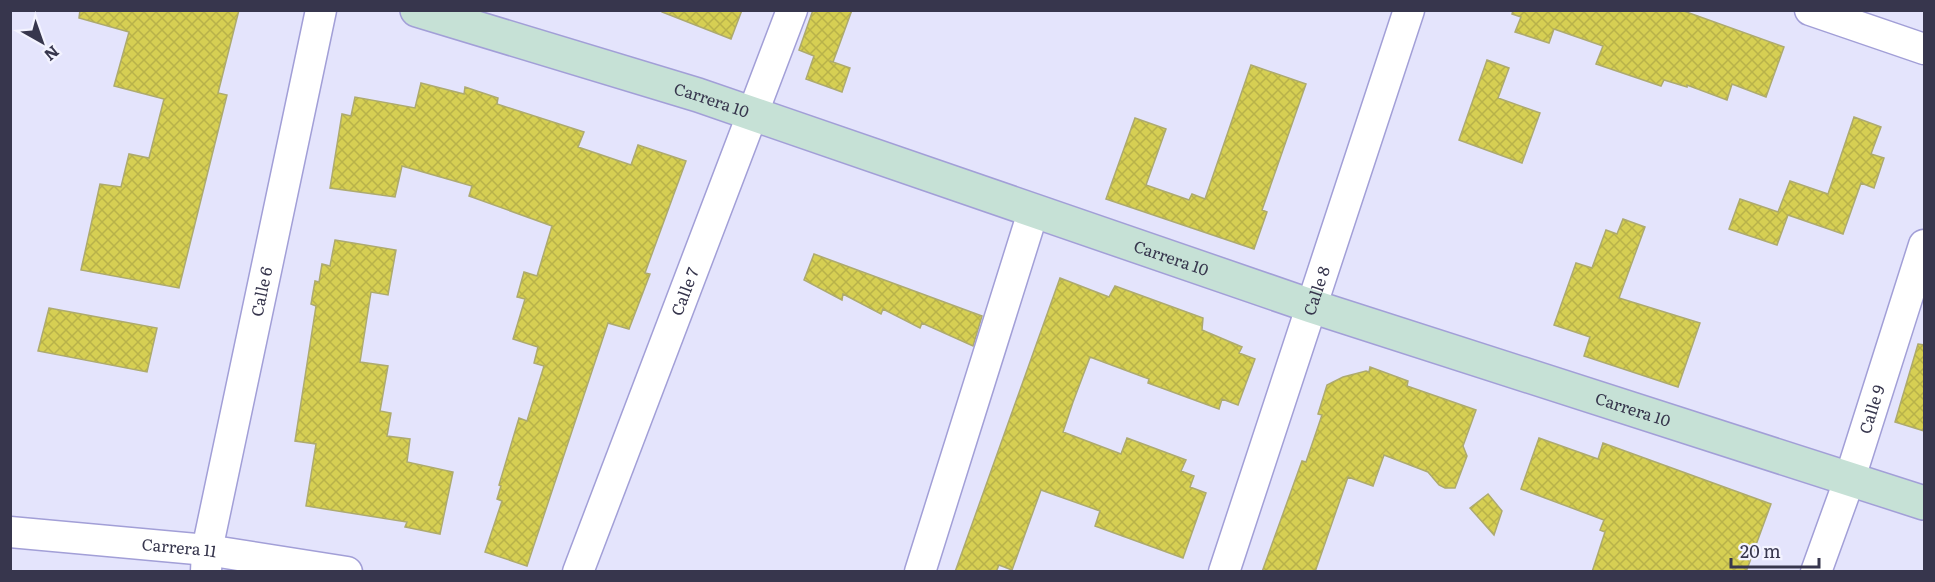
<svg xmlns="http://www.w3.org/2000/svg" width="1935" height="582" font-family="Literata,serif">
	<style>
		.building { fill: url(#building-cross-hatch); stroke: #adaa6e; stroke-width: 1.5 }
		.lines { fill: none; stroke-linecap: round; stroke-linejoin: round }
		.street-casing { stroke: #a29fd7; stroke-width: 33 }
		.secondary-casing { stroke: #a29fd7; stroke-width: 36 }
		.street { stroke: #fff; stroke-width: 30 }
		.secondary { stroke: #c6e1d6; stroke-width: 33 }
		.labels { text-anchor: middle; stroke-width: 6; stroke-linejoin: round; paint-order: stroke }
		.street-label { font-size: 16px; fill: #37364d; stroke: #f3f3ff }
	</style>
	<defs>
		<pattern id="building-cross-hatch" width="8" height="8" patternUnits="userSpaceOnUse" patternTransform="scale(1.5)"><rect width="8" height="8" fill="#d6cf53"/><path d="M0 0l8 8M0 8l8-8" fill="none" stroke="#b8b24a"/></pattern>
	</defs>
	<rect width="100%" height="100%" fill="#e4e4fc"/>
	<path class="building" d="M 80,10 L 239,10 L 218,93 L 227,95 L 179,288 L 81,270 L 100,184 L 121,187 L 129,154 L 149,158 L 164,99 L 114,86 L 129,32 L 79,18 Z
		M 662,10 L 742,10 L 731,39 L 662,12 Z
		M 813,10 L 852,10 L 833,62 L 830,61 L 850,68 L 842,92 L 806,79 L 814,56 L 799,50 Z
		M 1513,10 L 1681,10 L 1784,47 L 1766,97 L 1732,84 L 1727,100 L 1687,85 L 1687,87 L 1664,80 L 1661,86 L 1596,64 L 1603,46 L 1554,29 L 1549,43 L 1515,32 L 1521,17 L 1512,14 Z
		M 1487,60 L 1509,68 L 1498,98 L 1540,113 L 1522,163 L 1459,140 Z
		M 1251,65 L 1306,84 L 1262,210 L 1267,212 L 1254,249 L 1106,199 L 1135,118 L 1166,129 L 1146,185 L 1189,200 L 1192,194 L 1205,199 Z
		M 421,83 L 464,94 L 465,87 L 498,98 L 497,104 L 584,132 L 578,147 L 631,165 L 638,145 L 686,161 L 645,273 L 650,274 L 629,329 L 608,323 L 527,566 L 485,552 L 502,501 L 497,499 L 501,486 L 499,485 L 519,418 L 527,421 L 544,366 L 534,363 L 538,347 L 513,339 L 525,299 L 517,297 L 524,272 L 537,276 L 552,226 L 469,196 L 472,186 L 402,166 L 395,197 L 330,188 L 342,114 L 351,116 L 355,97 L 415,108 Z
		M 1854,117 L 1881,127 L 1871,154 L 1884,158 L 1874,188 L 1861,183 L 1843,234 L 1788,215 L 1777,245 L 1729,229 L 1740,199 L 1778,212 L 1790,181 L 1828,194 Z
		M 1623,219 L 1645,227 L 1619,298 L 1700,323 L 1678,387 L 1584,356 L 1590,337 L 1554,325 L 1576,263 L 1592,268 L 1606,230 L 1617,234 Z
		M 335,240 L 396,250 L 388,295 L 371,292 L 360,362 L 388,366 L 380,411 L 391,413 L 387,436 L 410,439 L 407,462 L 453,472 L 440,534 L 405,527 L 407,522 L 306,506 L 316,444 L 295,441 L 316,306 L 311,304 L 315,281 L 319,282 L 322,264 L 330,266 Z
		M 814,254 L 982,316 L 973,346 L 922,323 L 920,328 L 883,309 L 881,314 L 843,294 L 842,300 L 804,280 Z
		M 1060,278 L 1109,297 L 1115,286 L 1203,318 L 1202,330 L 1242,347 L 1239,353 L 1255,359 L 1238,405 L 1222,399 L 1219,409 L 1148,383 L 1149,379 L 1090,357 L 1073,402 L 1063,432 L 1121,454 L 1127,438 L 1186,460 L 1181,471 L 1194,476 L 1190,487 L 1206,493 L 1183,558 L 1095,526 L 1100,511 L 1041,490 L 1012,570 L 999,565 L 996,572 L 955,572 Z
		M 49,308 L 157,328 L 147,372 L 38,351 Z
		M 1918,344 L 1924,345 L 1924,431 L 1895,422 Z
		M 1370,367 L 1408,381 L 1407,386 L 1476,410 L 1463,446 L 1467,456 L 1455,488 L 1445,488 L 1439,485 L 1428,472 L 1384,455 L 1373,486 L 1348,477 L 1315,572 L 1262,572 L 1302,461 L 1306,462 L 1322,415 L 1318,414 L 1327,385 L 1343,377 L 1366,371 L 1369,372 Z
		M 1539,438 L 1598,459 L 1603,443 L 1771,504 L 1746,572 L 1592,572 L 1605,532 L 1600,530 L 1604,520 L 1521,489 Z
		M 1488,494 L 1502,511 L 1494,535 L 1470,508 Z"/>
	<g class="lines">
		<defs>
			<g id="street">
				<path d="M 1810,10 L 1924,49"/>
				<path id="s1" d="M 10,532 L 207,550 L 347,572"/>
				<path id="s2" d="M 206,572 L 207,550 L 321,10"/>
				<path id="s3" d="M 578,572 L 792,10"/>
				<path d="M 920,572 L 1033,212"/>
				<path id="s4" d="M 1224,572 L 1409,10"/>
				<path id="s5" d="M 1816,572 L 1850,478 L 1924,245"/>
			</g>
			<g id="secondary">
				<path id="s6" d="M 417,10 L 698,95 L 1311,306 L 1924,503"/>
			</g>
		</defs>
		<use href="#street" class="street-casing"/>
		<use href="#secondary" class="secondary-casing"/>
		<use href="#street" class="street"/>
		<use href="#secondary" class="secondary"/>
	</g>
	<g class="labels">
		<g class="street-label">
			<text dy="6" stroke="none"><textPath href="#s6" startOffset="308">Carrera 10</textPath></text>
			<text dy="6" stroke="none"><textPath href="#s6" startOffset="794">Carrera 10</textPath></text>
			<text dy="6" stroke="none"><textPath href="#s2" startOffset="286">Calle 6</textPath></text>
			<text dy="6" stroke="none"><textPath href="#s3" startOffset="300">Calle 7</textPath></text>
			<text dy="6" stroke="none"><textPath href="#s4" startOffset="296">Calle 8</textPath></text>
			<text dy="6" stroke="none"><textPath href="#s6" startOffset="1280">Carrera 10</textPath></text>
			<text dy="6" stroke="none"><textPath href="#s5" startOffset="172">Calle 9</textPath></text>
			<text dy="6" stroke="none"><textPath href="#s1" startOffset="170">Carrera 11</textPath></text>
		</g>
	</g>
	<rect width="1935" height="582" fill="none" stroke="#37364d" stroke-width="24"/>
	<g transform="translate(42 42) rotate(140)" stroke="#f3f3ff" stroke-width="4.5" paint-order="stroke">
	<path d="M0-4.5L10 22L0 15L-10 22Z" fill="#37364d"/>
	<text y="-9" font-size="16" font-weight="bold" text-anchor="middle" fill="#37364d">N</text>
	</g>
	<path d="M1731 558v9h88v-9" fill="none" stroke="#37364d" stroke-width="3"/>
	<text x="1740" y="558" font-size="18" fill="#37364d" stroke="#f3f3ff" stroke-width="4.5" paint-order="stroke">20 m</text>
</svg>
